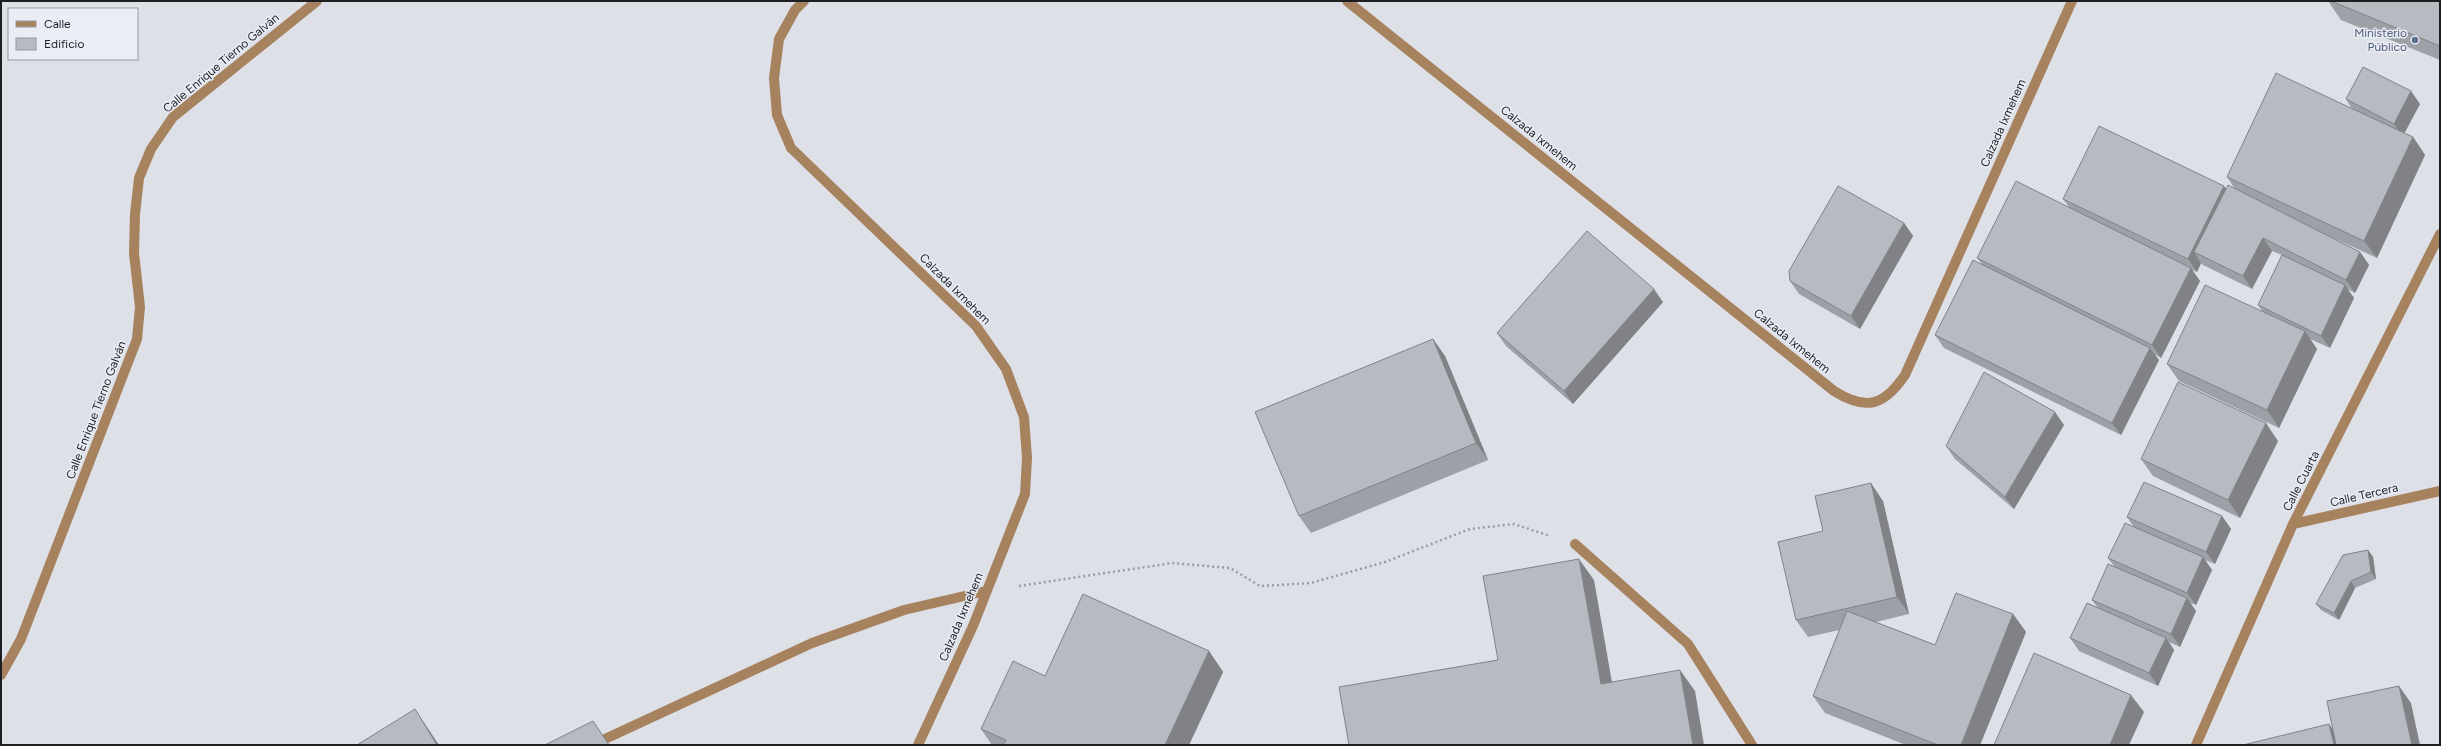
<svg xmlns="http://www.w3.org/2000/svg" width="2441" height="746" font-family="Figtree,sans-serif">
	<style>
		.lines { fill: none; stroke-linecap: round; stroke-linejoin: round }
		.path { stroke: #9a9ca2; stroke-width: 2.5; stroke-dasharray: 2 3; stroke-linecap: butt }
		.service { stroke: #a7825f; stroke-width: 10 }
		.minor { stroke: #a7825f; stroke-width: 10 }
		.wall { fill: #9da0a6 }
		.shaded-wall { fill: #808287 }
		.building { fill: #b7bac1; stroke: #808287 }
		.service-dot { fill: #5c6f8a; stroke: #eaedf5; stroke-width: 1.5 }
		.labels { text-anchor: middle; stroke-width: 3; stroke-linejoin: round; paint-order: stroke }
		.service-label { font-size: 12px; fill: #4e5e75; stroke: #eaedf5; text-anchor: end }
		.street-label { font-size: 12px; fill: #1d1e21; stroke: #eaedf5 }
	</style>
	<rect width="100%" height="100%" fill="#dde0e7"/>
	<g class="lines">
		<path class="path" d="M 1019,586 L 1172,563 L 1230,568 L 1260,586 L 1311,583 L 1385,562 L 1470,529 L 1514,524 L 1550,536"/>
		<path class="service" d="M 592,745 L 812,643 L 904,610 L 986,591"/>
		<path class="minor" d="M 804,1 L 795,10 L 779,39 L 774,78 L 777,115 L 791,148 L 976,326 L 1006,369 L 1024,417 L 1027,458 L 1025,494 L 973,626 L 918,745
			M 1347,1 L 1834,391 C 1866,411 1884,406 1905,375 L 2072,1
			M 2293,524 L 2440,491
			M 1575,544 L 1688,644 L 1752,745
			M 1,675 L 21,639 L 137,339 L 140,307 L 134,253 L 135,214 L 139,178 L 151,149 L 173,117 L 317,1
			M 2196,745 L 2293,524 L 2440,234"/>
	</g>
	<path class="wall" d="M 2328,1 L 2440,1 L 2440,60 L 2341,20 Z
		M 2346,99 L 2420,104 L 2404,133 L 2413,137 L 2425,155 L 2377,258 L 2327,235 L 2360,252 L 2369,265 L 2355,293 L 2347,289 L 2354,298 L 2330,348 L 2310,339 L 2317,349 L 2279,428 L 2179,381 L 2167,364 L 2262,311 L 2258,305 L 2282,255 L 2272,251 L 2252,289 L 2203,265 L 2201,263 L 2197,272 L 2192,270 L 2200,281 L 2161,358 L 2154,354 L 2159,360 L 2121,435 L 1944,348 L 1935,335 L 1982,264 L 1977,258 L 2069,207 L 2063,199 L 2224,186 L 2226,189 L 2235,189 L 2227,177 L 2352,109 Z
		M 1904,223 L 1913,236 L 1860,329 L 1799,294 L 1790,281 Z
		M 1663,302 L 1573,404 L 1506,346 L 1497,333 Z
		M 1433,339 L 1445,356 L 1488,460 L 1311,533 L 1299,516 Z
		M 2064,425 L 2014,509 L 1955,459 L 1946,446 Z
		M 2278,441 L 2240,518 L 2153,476 L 2141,459 Z
		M 1883,501 L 1909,614 L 1876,622 L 1935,645 L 2013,614 L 2026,632 L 1980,745 L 1906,745 L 1825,713 L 1813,696 L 1839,630 L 1808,637 L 1796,620 L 1823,531 Z
		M 2222,516 L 2231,529 L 2215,564 L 2205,560 L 2212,570 L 2196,605 L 2190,603 L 2196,611 L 2180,647 L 2169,642 L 2174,650 L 2158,686 L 2079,651 L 2070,638 L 2098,608 L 2092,600 L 2114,566 L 2108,558 L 2134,527 L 2127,517 Z
		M 2368,550 L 2373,557 L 2376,579 L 2355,588 L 2339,620 L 2321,610 L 2316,604 Z
		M 1209,651 L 1223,672 L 1189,745 L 992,745 L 981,729 L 1045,676 Z"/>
	<path class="shaded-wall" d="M 2411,91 L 2420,104 L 2403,136 L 2394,124 Z
		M 2413,137 L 2425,155 L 2377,258 L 2364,241 Z
		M 2224,186 L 2233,199 L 2194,252 L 2201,263 L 2197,272 L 2188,259 Z
		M 1904,223 L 1913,236 L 1860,329 L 1851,316 Z
		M 2263,238 L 2272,251 L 2252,289 L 2243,276 Z
		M 2360,252 L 2369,265 L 2355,293 L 2346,280 Z
		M 2191,268 L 2200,281 L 2161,358 L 2152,345 Z
		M 2345,285 L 2354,298 L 2330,348 L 2321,336 Z
		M 1654,289 L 1663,302 L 1573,404 L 1564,391 Z
		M 2305,331 L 2317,349 L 2279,428 L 2267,410 Z
		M 1433,339 L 1445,356 L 1488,460 L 1476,443 Z
		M 2150,348 L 2159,360 L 2121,435 L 2112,423 Z
		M 2055,412 L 2064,425 L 2014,509 L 2005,497 Z
		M 2266,423 L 2278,441 L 2240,518 L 2228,500 Z
		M 1871,483 L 1883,501 L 1909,614 L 1897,597 Z
		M 2222,516 L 2231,529 L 2215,564 L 2206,552 Z
		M 2368,550 L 2373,557 L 2376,579 L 2371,572 Z
		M 2203,557 L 2212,570 L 2196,605 L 2187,593 Z
		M 1579,559 L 1594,580 L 1616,705 L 1601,684 Z
		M 2351,581 L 2355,588 L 2339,620 L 2334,613 Z
		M 2187,598 L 2196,611 L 2180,647 L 2171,634 Z
		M 2013,614 L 2026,632 L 1980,745 L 1961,745 Z
		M 2166,638 L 2174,650 L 2158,686 L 2149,673 Z
		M 1209,651 L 1223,672 L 1189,745 L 1165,745 Z
		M 1680,670 L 1695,691 L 1704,745 L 1693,745 Z
		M 2399,686 L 2411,703 L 2420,745 L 2412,745 Z
		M 2131,695 L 2144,712 L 2129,745 L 2110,745 Z
		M 415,709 L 439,745 L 437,745 Z
		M 2329,724 L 2341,741 L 2342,745 L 2334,745 Z"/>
	<path class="building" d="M 2331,1 L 2440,1 L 2440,46 Z
		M 2363,67 L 2411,91 L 2394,124 L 2346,99 Z
		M 2276,73 L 2413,137 L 2364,241 L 2227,177 Z
		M 2099,126 L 2224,186 L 2188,259 L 2063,199 Z
		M 2016,181 L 2191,268 L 2152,345 L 1977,258 Z
		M 2228,185 L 2360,252 L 2346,280 L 2263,238 L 2243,276 L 2194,252 Z
		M 1838,186 L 1904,223 L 1851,316 L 1790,281 L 1789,271 Z
		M 1587,231 L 1654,289 L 1564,391 L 1497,333 Z
		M 2282,255 L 2345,285 L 2321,336 L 2258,305 Z
		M 1973,260 L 2150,348 L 2112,423 L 1935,335 Z
		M 2205,285 L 2305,331 L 2267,410 L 2167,364 Z
		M 1433,339 L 1476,443 L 1299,516 L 1255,412 Z
		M 1984,372 L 2055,412 L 2005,497 L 1946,446 Z
		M 2178,382 L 2266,423 L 2228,500 L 2141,459 Z
		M 2144,482 L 2222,516 L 2206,552 L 2127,517 Z
		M 1871,483 L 1897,597 L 1796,620 L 1778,542 L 1823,531 L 1815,496 Z
		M 2125,523 L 2203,557 L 2187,593 L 2108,558 Z
		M 2368,550 L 2371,572 L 2351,581 L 2334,613 L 2316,604 L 2343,555 Z
		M 1579,559 L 1601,684 L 1680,670 L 1693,745 L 1349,745 L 1339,687 L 1498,660 L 1483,576 Z
		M 2108,564 L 2187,598 L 2171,634 L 2092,600 Z
		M 1956,593 L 2013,614 L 1961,745 L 1938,745 L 1813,696 L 1847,611 L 1935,645 Z
		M 1083,594 L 1209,651 L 1165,745 L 1003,745 L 1006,740 L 981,729 L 1013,661 L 1045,676 Z
		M 2087,603 L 2166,638 L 2149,673 L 2070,638 Z
		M 2034,653 L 2131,695 L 2110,745 L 1994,745 Z
		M 2399,686 L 2412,745 L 2336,745 L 2327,701 Z
		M 415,709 L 437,745 L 357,745 Z
		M 593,721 L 609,745 L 545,745 Z
		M 2329,724 L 2334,745 L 2243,745 Z"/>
	<circle class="service-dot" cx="2415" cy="40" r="4"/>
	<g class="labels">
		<g class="service-label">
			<text x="2407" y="37">Ministerio<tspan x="2407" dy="14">Público</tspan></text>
		</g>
		<g class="street-label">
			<text transform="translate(221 63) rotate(-40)" y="4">Calle Enrique Tierno Galván</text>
			<text transform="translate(2003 123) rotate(-66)" y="4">Calzada Ixmehem</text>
			<text transform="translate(1539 138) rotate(39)" y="4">Calzada Ixmehem</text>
			<text transform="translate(955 289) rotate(45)" y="4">Calzada Ixmehem</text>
			<text transform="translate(1792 341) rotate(39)" y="4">Calzada Ixmehem</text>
			<text transform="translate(96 410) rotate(-69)" y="4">Calle Enrique Tierno Galván</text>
			<text transform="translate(2301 481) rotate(-63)" y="4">Calle Cuarta</text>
			<text transform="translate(2364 495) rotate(-13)" y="4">Calle Tercera</text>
			<text transform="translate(961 617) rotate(-67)" y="4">Calzada Ixmehem</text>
		</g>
	</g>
	<rect width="2441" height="746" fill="none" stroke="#1d1e21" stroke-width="4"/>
	<rect x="8" y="8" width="130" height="52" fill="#eaedf5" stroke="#989aa0"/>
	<rect x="16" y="21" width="20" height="6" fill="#a7825f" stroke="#989aa0"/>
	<text x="44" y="28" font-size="12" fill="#1d1e21">Calle</text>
	<rect x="16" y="38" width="20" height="12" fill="#b7bac1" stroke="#989aa0"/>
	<text x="44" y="48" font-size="12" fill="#1d1e21">Edificio</text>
</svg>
